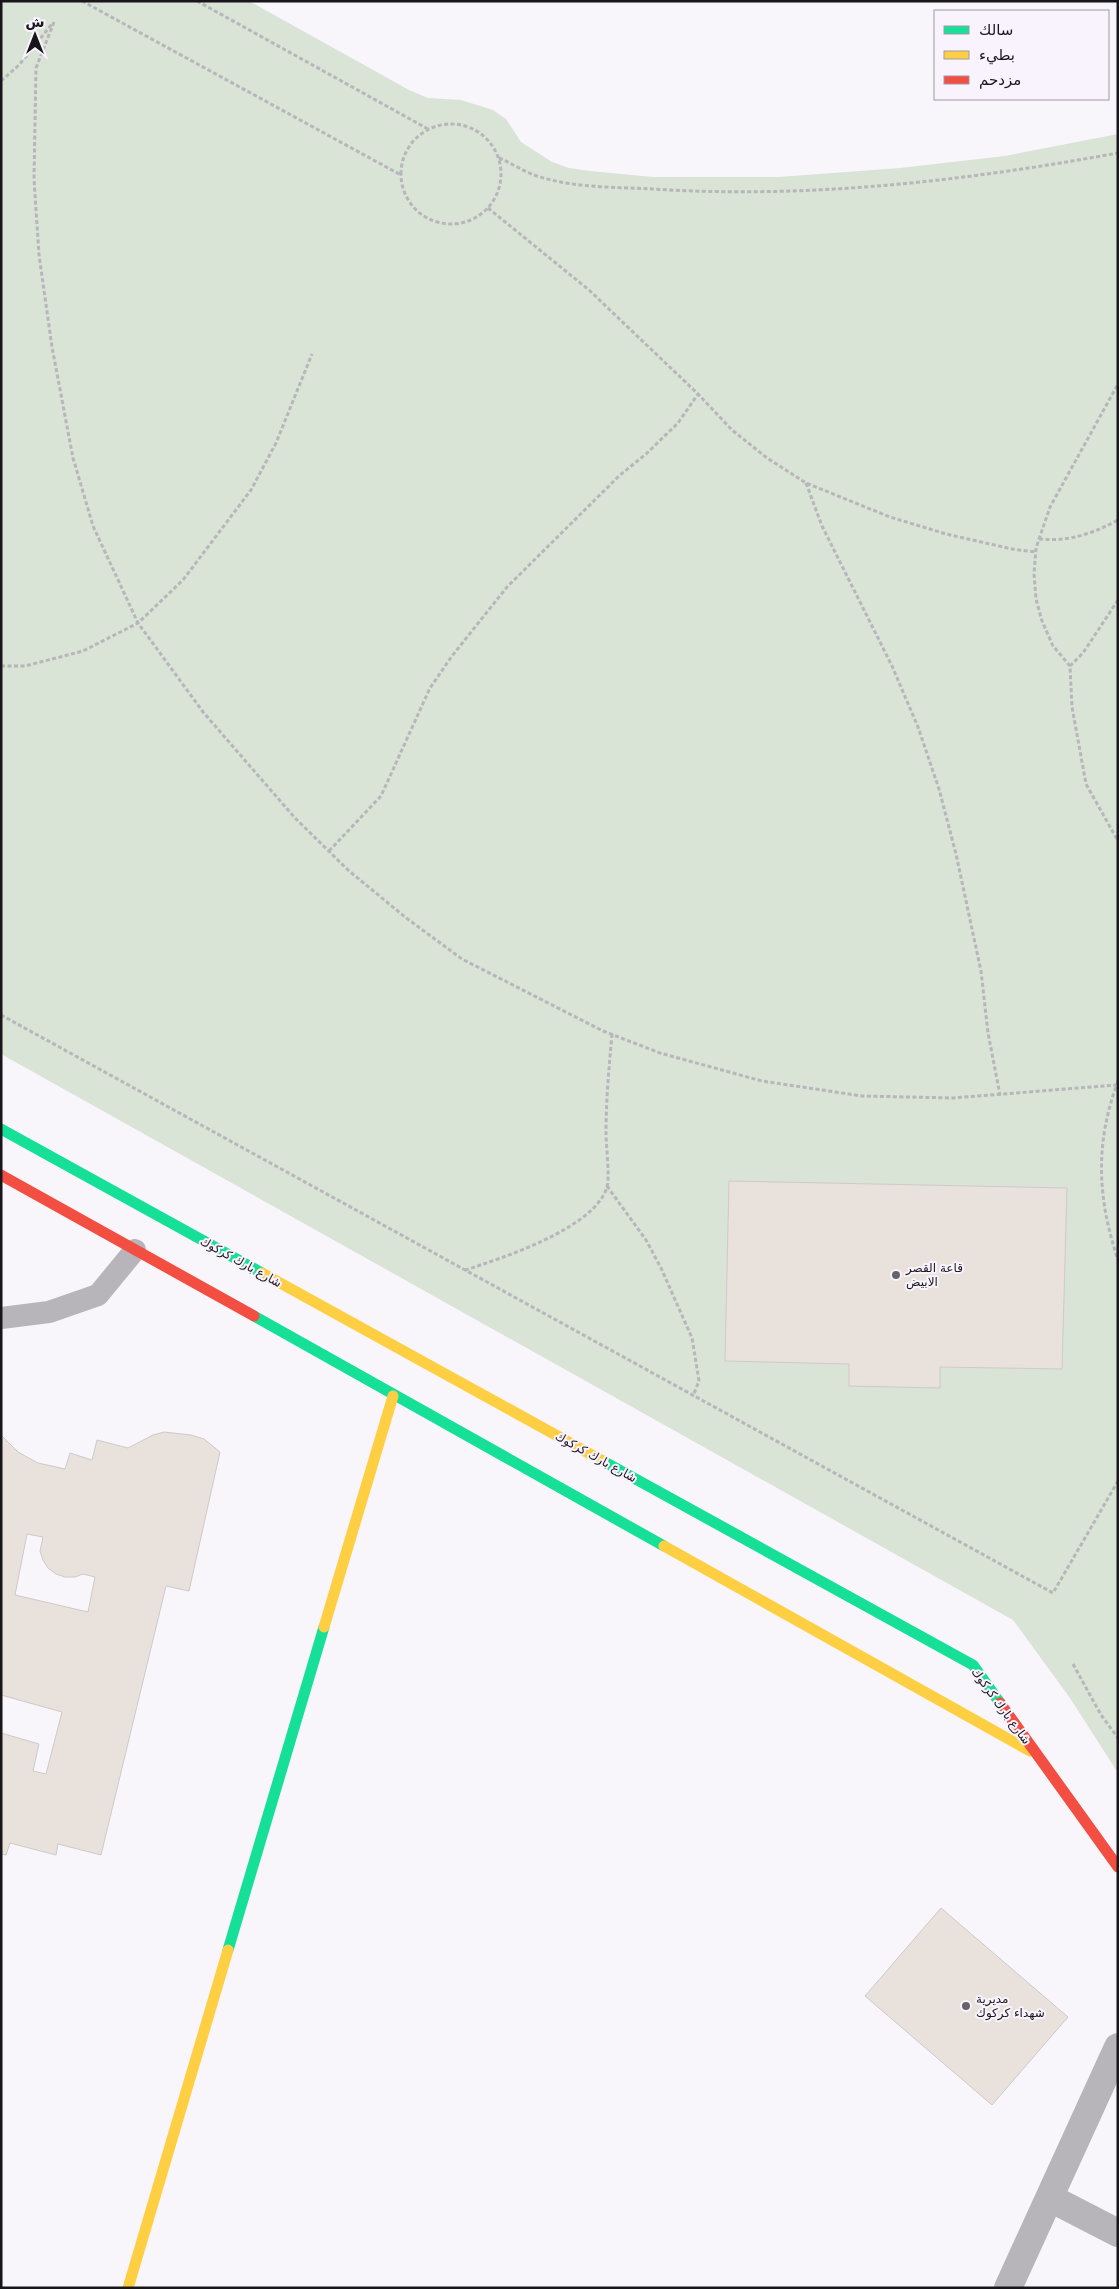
<svg xmlns="http://www.w3.org/2000/svg" width="1119" height="2289" font-family="'DejaVu Sans',Cairo,sans-serif">
	<style>
		.green { fill: #d9e3d6 }
		.building { fill: #e9e1dc; stroke: #cecaca; fill-rule: evenodd }
		.lines { fill: none; stroke-linecap: round; stroke-linejoin: round }
		.path { stroke: #b7b6ba; stroke-width: 3; stroke-dasharray: 4 2.5; stroke-linecap: butt }
		.lane { stroke: #b7b5ba; stroke-width: 22 }
		.street { stroke: #b7b5ba; stroke-width: 28 }
		.fast { stroke: #16e098; stroke-width: 11 }
		.slow { stroke: #ffcf43; stroke-width: 11 }
		.jam { stroke: #f24e42; stroke-width: 11 }
		.poi-dot { fill: #666369; stroke: #f9f3fd; stroke-width: 2 }
		.labels { text-anchor: middle; stroke-width: 4; stroke-linejoin: round; paint-order: stroke }
		.street-label { font-size: 12px; fill: #18151b; stroke: #f9f3fd }
		.poi-label { font-size: 12px; fill: #18151b; stroke: #f9f3fd; text-anchor: start }
	</style>
	<rect width="100%" height="100%" fill="#f8f5fb"/>
	<path class="green" d="M 1,1 L 249,1 L 409,90 L 428,98 L 461,100 L 493,110 L 506,119 L 521,142 L 552,162 L 569,168 L 590,171 L 653,177 L 779,177 L 900,168 L 1005,156 L 1118,134 L 1118,1773 L 1070,1698 L 1013,1620 L 1,1054 Z"/>
	<path class="building" d="M 729,1181 L 1067,1188 L 1062,1369 L 940,1367 L 940,1388 L 849,1386 L 849,1364 L 725,1361 Z
		M 164,1432 L 191,1435 L 204,1439 L 220,1452 L 189,1591 L 166,1586 L 101,1855 L 58,1844 L 56,1855 L 10,1843 L 6,1855 L 1,1854 L 1,1733 L 39,1744 L 33,1771 L 46,1774 L 62,1712 L 1,1695 L 1,1435 L 18,1452 L 38,1463 L 65,1469 L 70,1453 L 92,1460 L 97,1440 L 128,1448 L 153,1435 ZM 27,1534 L 43,1537 L 40,1551 L 43,1560 L 48,1568 L 56,1574 L 65,1577 L 75,1577 L 83,1574 L 95,1577 L 88,1612 L 15,1595 Z
		M 941,1908 L 1068,2017 L 992,2105 L 865,1996 Z"/>
	<g class="lines">
		<path class="path" d="M 82,1 L 401,175
			M 197,1 L 428,129
			M 54,22 L 36,68 L 34,179 L 39,255 L 52,347 L 73,458 L 93,526 L 138,623 L 203,712 L 295,818 L 348,870 L 405,917 L 462,959 L 603,1031 L 660,1053 L 762,1081 L 862,1096 L 953,1098 L 1116,1085
			M 1,81 L 19,65 L 52,24
			M401 174a50 50 0 1 1 100 0a50 50 0 1 1-100 0Z
			M 499,158 C 513,164 526,173 540,177 C 576,188 616,187 653,189 C 809,199 964,181 1118,153
			M 488,208 L 589,290 L 698,394 L 732,430 L 767,458 L 806,483 L 890,517 L 946,534 L 1012,549 L 1036,552
			M 806,483 L 822,526 L 892,666 L 918,727 L 939,789 L 956,854 L 981,971 L 988,1033 L 1000,1095
			M 1039,539 C 1068,542 1092,534 1118,520
			M 1118,600 L 1083,653 L 1070,666 L 1072,707 L 1086,784 L 1118,841
			M 1,666 L 25,666 L 83,651 L 138,623 L 183,580 L 251,490 L 276,443 L 312,354
			M 1070,666 L 1053,646 L 1042,621 L 1036,599 L 1034,574 L 1036,548 L 1050,507 L 1118,384
			M 329,851 L 381,796 L 430,688 L 452,656 L 507,587 L 620,475 L 646,454 L 678,423 L 698,394
			M 1,1015 L 1053,1593 L 1118,1481
			M 1118,1081 C 1095,1143 1097,1197 1118,1260
			M 607,1186 L 646,1240 L 661,1268 L 692,1338 L 699,1381 L 693,1396
			M 465,1270 C 503,1258 595,1228 607,1187 C 610,1176 606,1146 606,1133 C 606,1100 609,1067 612,1034
			M 1073,1664 L 1101,1715 L 1118,1738"/>
		<path class="lane" d="M 1,1318 L 49,1312 L 98,1295 L 135,1250"/>
		<path class="street" d="M 1050,2198 L 1118,2233
			M 1008,2288 L 1118,2047"/>
		<path class="fast" d="M 1,1129 L 262,1273
			M 254,1316 L 664,1546
			M 603,1461 L 973,1665 L 1000,1703
			M 228,1950 L 324,1627"/>
		<path class="slow" d="M 262,1273 L 603,1461
			M 664,1546 L 1030,1751
			M 324,1627 L 393,1396
			M 128,2288 L 228,1950"/>
		<path class="jam" d="M 1,1175 L 254,1316
			M 1000,1703 L 1118,1867"/>
	</g>
	<g class="poi-dot">
		<circle cx="896" cy="1275" r="5"/>
		<circle cx="966" cy="2006" r="5"/>
	</g>
	<g class="labels">
		<g class="street-label">
			<text transform="translate(241 1262) rotate(29)" y="4">شارع بارك كركوك</text>
			<text transform="translate(596 1457) rotate(29)" y="4">شارع بارك كركوك</text>
			<text transform="translate(1001 1706) rotate(54)" y="4">شارع بارك كركوك</text>
		</g>
		<g class="poi-label">
			<text x="906" y="1272">قاعة القصر<tspan x="906" dy="14">الابيض</tspan></text>
			<text x="976" y="2003">مديرية<tspan x="976" dy="14">شهداء كركوك</tspan></text>
		</g>
	</g>
	<rect width="1119" height="2289" fill="none" stroke="#18151b" stroke-width="5"/>
	<rect x="934" y="10" width="175" height="90" fill="#f9f3fd" stroke="#9f9aa3"/>
	<rect x="944" y="26" width="25" height="8" fill="#16e098" stroke="#9f9aa3"/>
	<text x="979" y="35" font-size="15" fill="#18151b">سالك</text>
	<rect x="944" y="51" width="25" height="8" fill="#ffcf43" stroke="#9f9aa3"/>
	<text x="979" y="60" font-size="15" fill="#18151b">بطيء</text>
	<rect x="944" y="76" width="25" height="8" fill="#f24e42" stroke="#9f9aa3"/>
	<text x="979" y="85" font-size="15" fill="#18151b">مزدحم</text>
	<g transform="translate(35 35)" stroke="#f9f3fd" stroke-width="4" paint-order="stroke">
	<path d="M0-4L9 19L0 12L-9 19Z" fill="#18151b"/>
	<text y="-8" font-size="14" font-weight="bold" text-anchor="middle" fill="#18151b">ش</text>
	</g>
</svg>
